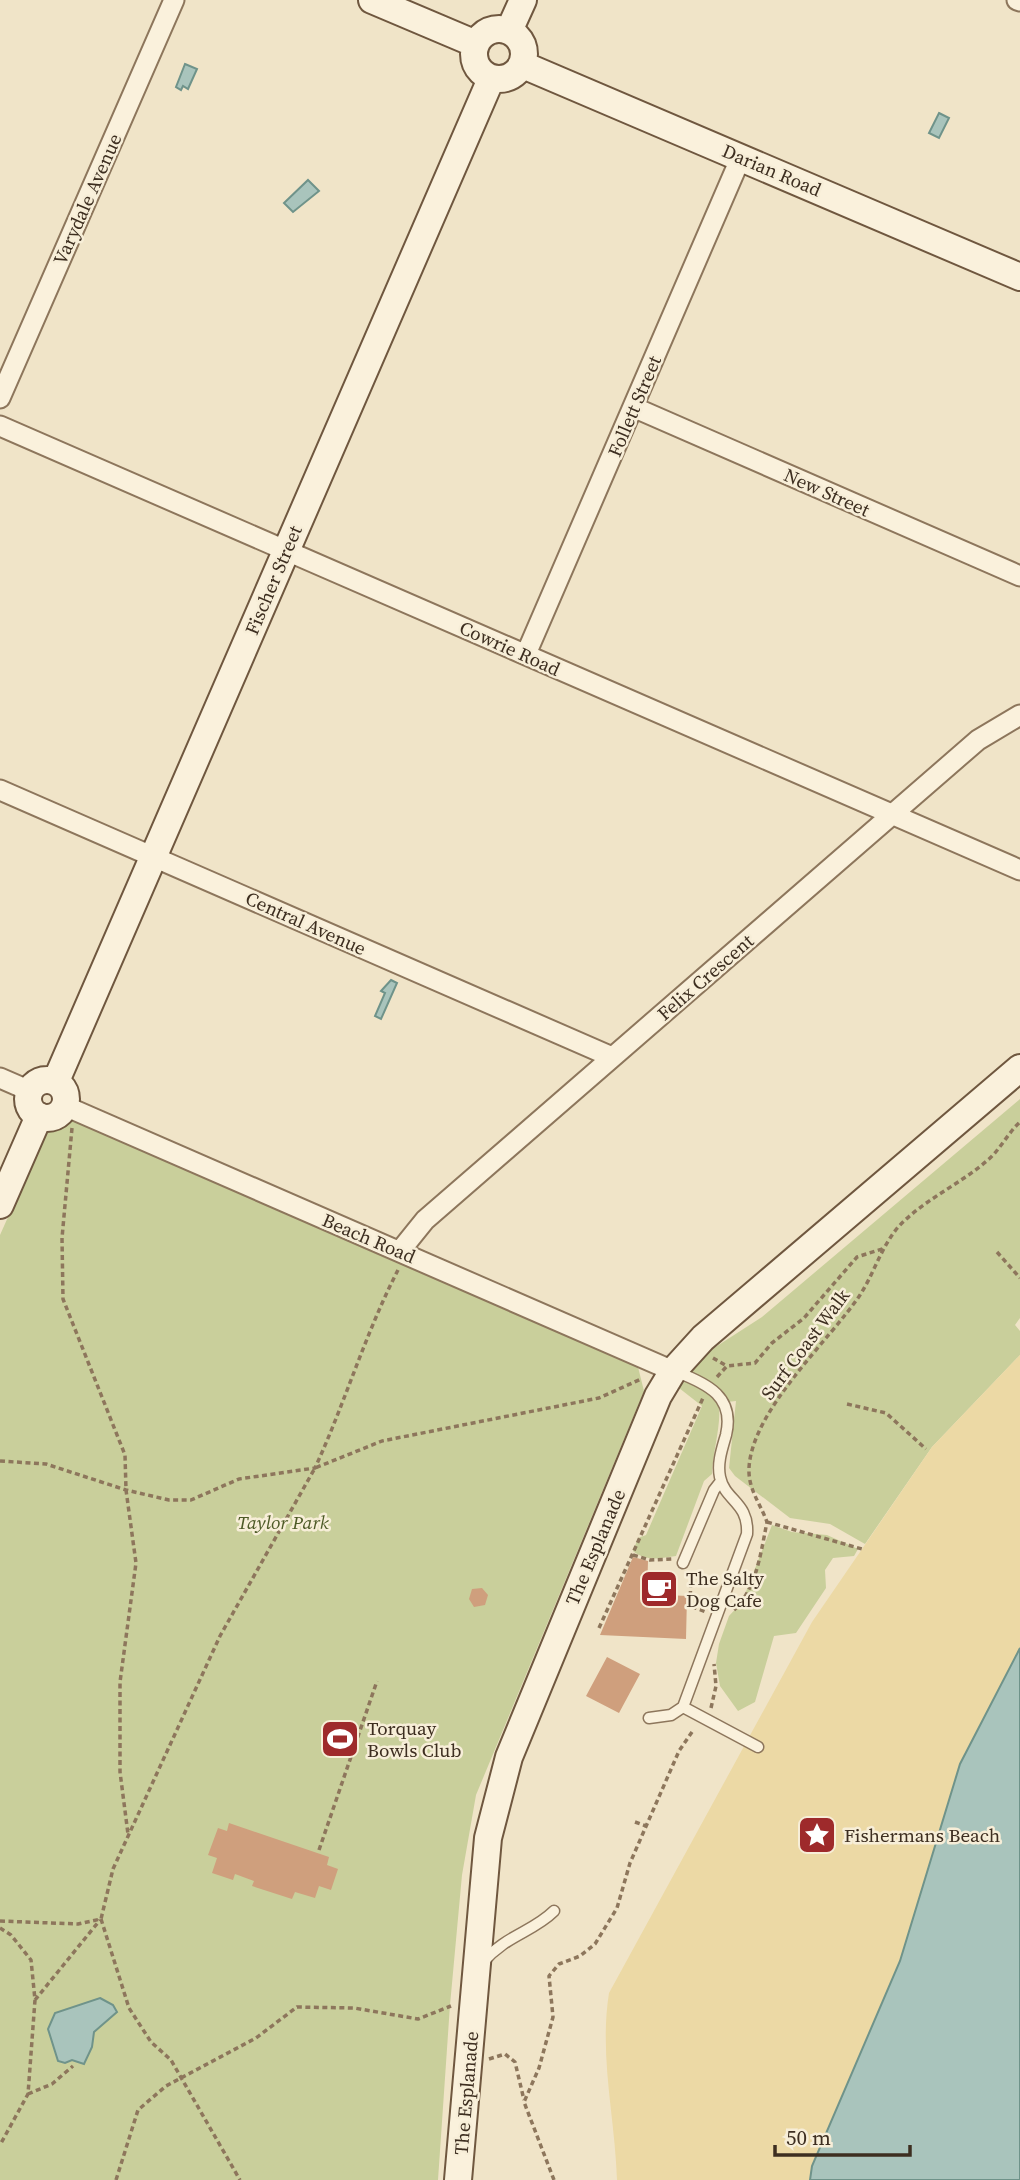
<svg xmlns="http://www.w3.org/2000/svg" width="1020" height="2180" font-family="'Source Serif 4',serif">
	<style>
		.green { fill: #c9cf9b }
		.sand { fill: #ecd9a5 }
		.water { fill: #a9c4bc; stroke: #6f938a; stroke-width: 2 }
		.building { fill: #cf9f7d }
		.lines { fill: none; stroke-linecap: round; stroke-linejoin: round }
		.lane-casing { stroke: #8d765c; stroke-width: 13 }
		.street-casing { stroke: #8d765c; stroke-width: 23 }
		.secondary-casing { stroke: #6f573f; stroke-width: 30 }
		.path { stroke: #8d765c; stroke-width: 3.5; stroke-dasharray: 5 3.5; stroke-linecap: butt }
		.lane { stroke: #faf1dc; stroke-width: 10 }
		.street { stroke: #faf1dc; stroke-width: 19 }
		.secondary { stroke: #faf1dc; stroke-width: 26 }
		.labels { text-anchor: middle; stroke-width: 5; stroke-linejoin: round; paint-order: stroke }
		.street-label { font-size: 19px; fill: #3d2e20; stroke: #f7eed8 }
		.park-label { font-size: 19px; font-style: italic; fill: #4d5a26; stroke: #f7eed8 }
		.poi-label { font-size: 19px; fill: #3d2e20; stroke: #f7eed8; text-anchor: start }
	</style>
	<rect width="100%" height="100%" fill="#f0e4c8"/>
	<path class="green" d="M 1020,1099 L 1020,1318 L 1015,1325 L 1020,1331 L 1020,1355 L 932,1447 L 865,1544 L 830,1524 L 790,1518 L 735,1476 L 729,1468 L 736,1401 L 718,1403 C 723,1419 712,1454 712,1474 L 704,1481 L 676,1556 C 661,1558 646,1562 633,1551 L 638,1538 L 646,1535 L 702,1406 L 679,1388 L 703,1355 L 762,1317 Z
		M 72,1118 L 638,1367 L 644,1391 L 476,1795 L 462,1875 L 450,2005 L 438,2180 L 0,2180 L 0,1235 L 49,1125 Z
		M 772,1525 L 792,1532 L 827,1535 L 858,1549 L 854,1556 L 833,1558 L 825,1570 L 826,1588 L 796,1633 L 774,1636 L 755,1702 L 738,1711 L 720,1686 L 716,1663 L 719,1644 L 729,1616 L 742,1602 Z"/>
	<path class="sand" d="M 1020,1355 L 1020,1648 L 960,1764 L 900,1961 L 812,2165 L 810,2180 L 617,2180 C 615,2117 599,2056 609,1993 L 812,1622 L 932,1447 Z"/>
	<path class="water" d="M 185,64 L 197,69 L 188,89 L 183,86 L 181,90 L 176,87 Z
		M 939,113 L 949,118 L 939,138 L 929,133 Z
		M 308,180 L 319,191 L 293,212 L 284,203 Z
		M 391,980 L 397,983 L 381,1019 L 375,1016 L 385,993 L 381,991 Z
		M 1020,1648 L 1020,2180 L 810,2180 L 812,2166 L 900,1961 L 960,1764 Z
		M 100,1998 L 113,2005 L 117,2012 L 94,2032 L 92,2047 L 84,2064 L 72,2060 L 65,2063 L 58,2061 L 48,2029 L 55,2013 Z"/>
	<path class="building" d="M 633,1557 L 648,1561 L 647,1594 L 687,1596 L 686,1639 L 600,1635 Z
		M 482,1588 L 488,1595 L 485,1605 L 474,1607 L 469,1599 L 472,1589 Z
		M 607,1657 L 640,1674 L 619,1713 L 586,1696 Z
		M 229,1823 L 329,1857 L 327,1865 L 338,1869 L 331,1890 L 319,1886 L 315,1898 L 295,1892 L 292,1899 L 252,1886 L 254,1881 L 235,1874 L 233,1880 L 212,1873 L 217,1858 L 208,1855 L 218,1828 L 227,1831 Z"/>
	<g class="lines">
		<defs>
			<path id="lane" d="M 683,1563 L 714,1490 L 721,1481
				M 683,1707 L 758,1747
				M 649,1718 L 671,1715 L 683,1707 L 747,1534 C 749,1502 725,1501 720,1477 C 717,1463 722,1449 726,1435 C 735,1397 708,1384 677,1372
				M 482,1963 C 506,1935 533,1932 554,1911"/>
			<path id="street" d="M 1017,0 L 1020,1
				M 0,398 L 174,0
				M 633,407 L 1020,576
				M 0,426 L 1020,870
				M 526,654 L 741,157
				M 0,790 L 612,1057
				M 0,1078 L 30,1091
				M 65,1106 L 673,1371
				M 400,1251 L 425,1220 L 978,740 L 1020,715"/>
			<path id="secondary" d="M 372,0 L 476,44
				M474 54a25 25 0 1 1 50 0a25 25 0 1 1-50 0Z
				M 509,31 L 523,0
				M 523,65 L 1020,277
				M28 1099a19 19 0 1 1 38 0a19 19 0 1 1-38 0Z
				M 56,1081 L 491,79
				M 0,1205 L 39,1116
				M 458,2180 L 488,1838 L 509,1757 L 658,1396 L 673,1371 L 703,1338 L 1020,1068"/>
		</defs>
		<use href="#lane" class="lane-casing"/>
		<use href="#street" class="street-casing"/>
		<use href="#secondary" class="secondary-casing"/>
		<path class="path" d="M 72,1128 L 62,1238 L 63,1299 L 125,1455 L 126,1490 L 136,1563 L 120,1682 L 120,1772 L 128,1834
			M 997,1252 L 1020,1278
			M 713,1358 L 727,1366
			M 717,1377 L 727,1366 L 755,1363 L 772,1343 L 804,1318 L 857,1257 L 885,1248
			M 847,1404 L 886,1413 L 926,1449
			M 0,1461 L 46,1464 L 126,1490 L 169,1500 L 191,1500 L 239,1479 L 315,1468 C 345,1403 365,1334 398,1270
			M 767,1522 L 862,1549
			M 633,1555 L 650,1560 L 672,1559
			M 691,1574 L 690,1606 L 706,1612
			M 734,1610 C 757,1588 761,1551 767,1522 C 760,1503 748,1489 749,1468 C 752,1410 829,1341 860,1295 C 875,1272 883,1241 903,1222 C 929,1197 962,1183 989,1159 C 1001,1148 1008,1133 1020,1122
			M 599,1628 L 703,1398
			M 711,1708 L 716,1686 L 714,1664
			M 635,1822 L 646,1826
			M 319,1850 L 377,1681
			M 101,1919 L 129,2008 L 151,2042 L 171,2060 L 240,2180
			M 0,1921 L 78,1924 L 101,1919 L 113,1869 L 220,1636 L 315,1468 L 382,1441 L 599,1398 L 641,1379
			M 0,1928 L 11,1935 L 31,1960 L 35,2000 L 28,2094 L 0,2145
			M 35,2000 L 100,1920
			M 489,2059 L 505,2054 L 515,2062 L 524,2100
			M 28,2094 L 52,2084 L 73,2066
			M 116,2180 L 138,2110 L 166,2086 L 256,2038 L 297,2007 L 354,2008 L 418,2019 L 451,2006
			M 554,2180 L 524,2102 L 539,2068 L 553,2017 L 549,1976 L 559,1964 L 580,1956 L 595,1944 L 617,1908 L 630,1863 L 679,1751 L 694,1729"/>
		<use href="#lane" class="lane"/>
		<use href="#street" class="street"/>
		<use href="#secondary" class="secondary"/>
	</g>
	<defs>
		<symbol id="cafe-square" viewBox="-11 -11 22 22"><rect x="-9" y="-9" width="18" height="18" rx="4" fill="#9e2a2b" stroke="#f7eed8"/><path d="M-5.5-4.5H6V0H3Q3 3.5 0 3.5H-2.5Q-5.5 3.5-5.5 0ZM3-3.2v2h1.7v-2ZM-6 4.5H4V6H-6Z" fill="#fff"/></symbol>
		<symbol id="stadium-square" viewBox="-11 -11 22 22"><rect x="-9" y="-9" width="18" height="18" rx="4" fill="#9e2a2b" stroke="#f7eed8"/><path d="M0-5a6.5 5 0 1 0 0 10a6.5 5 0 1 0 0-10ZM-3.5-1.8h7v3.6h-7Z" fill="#fff"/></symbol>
		<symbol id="sight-square" viewBox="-11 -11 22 22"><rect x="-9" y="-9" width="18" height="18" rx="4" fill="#9e2a2b" stroke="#f7eed8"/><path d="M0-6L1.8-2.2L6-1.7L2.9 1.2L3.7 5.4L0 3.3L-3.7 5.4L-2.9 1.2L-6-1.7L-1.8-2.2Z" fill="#fff"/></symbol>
	</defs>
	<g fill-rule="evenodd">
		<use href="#cafe-square" x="637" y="1567" width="44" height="44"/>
		<use href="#stadium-square" x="318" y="1717" width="44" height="44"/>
		<use href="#sight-square" x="795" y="1813" width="44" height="44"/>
	</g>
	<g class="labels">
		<g class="street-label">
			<text transform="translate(772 170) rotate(23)" y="7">Darian Road</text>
			<text transform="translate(87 199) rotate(-66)" y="7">Varydale Avenue</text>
			<text transform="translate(634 406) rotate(-67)" y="7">Follett Street</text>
			<text transform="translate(827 492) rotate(24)" y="7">New Street</text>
			<text transform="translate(273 580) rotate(-67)" y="7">Fischer Street</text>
			<text transform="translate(510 648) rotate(24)" y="7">Cowrie Road</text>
			<text transform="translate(306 923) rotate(24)" y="7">Central Avenue</text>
			<text transform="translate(705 977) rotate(-41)" y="7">Felix Crescent</text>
			<text transform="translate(369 1238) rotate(23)" y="7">Beach Road</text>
			<text transform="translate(805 1344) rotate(-53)" y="7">Surf Coast Walk</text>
			<text transform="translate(595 1547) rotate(-67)" y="7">The Esplanade</text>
			<text transform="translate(466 2093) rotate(-85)" y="7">The Esplanade</text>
		</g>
		<g class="park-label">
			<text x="283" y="1529">Taylor Park</text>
		</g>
		<g class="poi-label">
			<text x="686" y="1585">The Salty<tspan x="686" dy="22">Dog Cafe</tspan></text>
			<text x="367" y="1735">Torquay<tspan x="367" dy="22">Bowls Club</tspan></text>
			<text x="844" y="1842">Fishermans Beach</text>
		</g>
	</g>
	<path d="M775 2145v10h135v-10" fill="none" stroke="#3d2e20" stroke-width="3.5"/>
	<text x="786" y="2145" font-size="21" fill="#3d2e20" stroke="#f7eed8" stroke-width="5" paint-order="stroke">50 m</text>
</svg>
